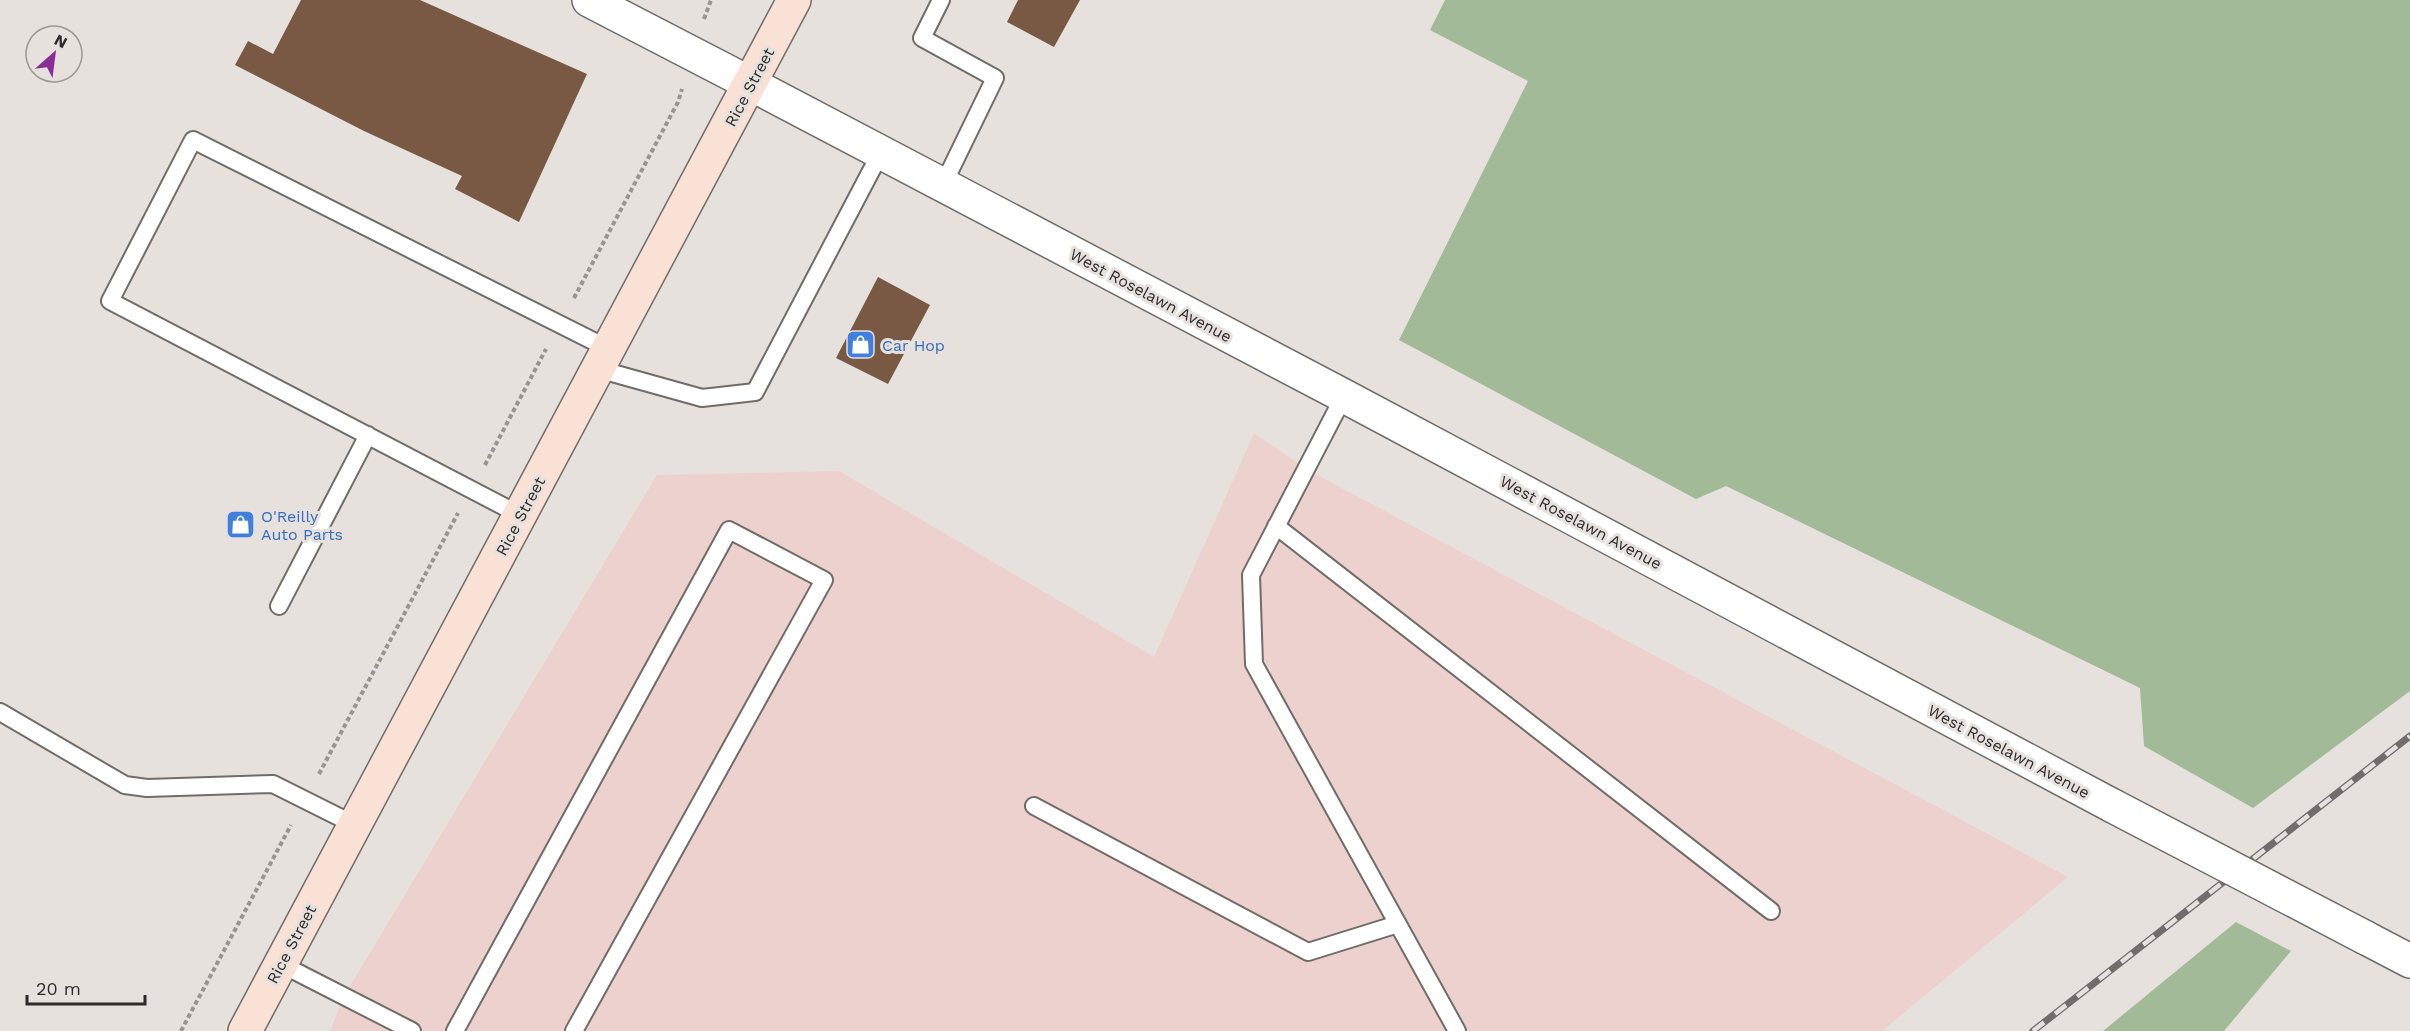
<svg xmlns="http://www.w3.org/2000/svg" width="2410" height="1031" font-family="'Work Sans',sans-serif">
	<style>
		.industrial { fill: #ecd1cf }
		.forest { fill: #a2ba98 }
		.building { fill: #795944 }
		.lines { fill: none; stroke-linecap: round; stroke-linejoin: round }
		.service-casing { stroke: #726c68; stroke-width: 20 }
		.minor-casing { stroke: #726c68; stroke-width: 36 }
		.tertiary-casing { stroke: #726c68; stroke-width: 36 }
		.secondary-casing { stroke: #726c68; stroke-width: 36 }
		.path { stroke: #989491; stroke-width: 4; stroke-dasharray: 4.5 3; stroke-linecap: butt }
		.service { stroke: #fff; stroke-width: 16 }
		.minor { stroke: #fff; stroke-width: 33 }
		.tertiary { stroke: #fff; stroke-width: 33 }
		.secondary { stroke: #f9e1d6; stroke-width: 33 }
		.rail-casing { stroke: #716d6b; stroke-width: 7 }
		.rail { stroke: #e7e1dd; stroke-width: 4.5; stroke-dasharray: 14; stroke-linecap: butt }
		.tertiary-bridge-casing { stroke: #726c68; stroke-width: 36; stroke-linecap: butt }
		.tertiary-bridge { stroke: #fff; stroke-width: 33 }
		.labels { text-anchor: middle; stroke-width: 6; stroke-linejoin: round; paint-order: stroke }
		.street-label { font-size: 16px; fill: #2d2b29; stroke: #e7e1dd }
		.shop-label { font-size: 16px; fill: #366cbe; stroke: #e7e1dd; text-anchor: start }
	</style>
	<rect width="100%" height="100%" fill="#e7e1dd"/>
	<path class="industrial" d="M 1254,433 L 1306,469 L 2068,877 L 1882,1031 L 330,1031 L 344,996 L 657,475 L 839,471 L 1154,657 Z"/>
	<path class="forest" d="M 1445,0 L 2410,0 L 2410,691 L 2253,808 L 2144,746 L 2140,688 L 1726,486 L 1696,499 L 1399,340 L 1528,81 L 1430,30 Z
		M 2236,922 L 2291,951 L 2224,1031 L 2103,1031 Z"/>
	<path class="building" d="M 301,0 L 420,0 L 587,74 L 519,222 L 455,189 L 462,176 L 364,131 L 235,65 L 248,41 L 273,54 Z
		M 1018,0 L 1080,0 L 1054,47 L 1007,22 Z
		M 878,277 L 930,305 L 888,384 L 836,358 Z"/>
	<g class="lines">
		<defs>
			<path id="service" d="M 941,0 L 922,38 L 995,78 L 943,185
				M 598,369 L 702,398 L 755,392 L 881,152
				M 1344,396 L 1251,575 L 1254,664 L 1457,1031
				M 520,515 L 110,301 L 193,140 L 609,349
				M 1276,526 L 1771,911
				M 279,606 L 368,435
				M 0,712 L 125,785 L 147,788 L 273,784 L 355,825
				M 1034,806 L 1308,952 L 1398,924
				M 281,964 L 412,1031
				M 455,1031 L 729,530 L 824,580 L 574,1031"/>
			<path id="minor" d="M 589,0 L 751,84"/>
			<path id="tertiary" d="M 751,84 L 1344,396 L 2113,806
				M 2366,938 L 2410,961"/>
			<path id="secondary" d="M 245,1031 L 794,0"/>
		</defs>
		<use href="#service" class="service-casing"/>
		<use href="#minor" class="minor-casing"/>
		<use href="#tertiary" class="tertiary-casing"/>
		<use href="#secondary" class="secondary-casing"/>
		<path class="path" d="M 704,19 L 711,0
			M 574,298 L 678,102 L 682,89
			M 485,465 L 546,349
			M 319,774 L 458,513
			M 181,1031 L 291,825"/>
		<use href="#service" class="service"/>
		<use href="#minor" class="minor"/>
		<use href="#tertiary" class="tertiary"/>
		<use href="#secondary" class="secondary"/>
		<defs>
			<path id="rail" d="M 2033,1031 L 2410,736"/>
		</defs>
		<use href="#rail" class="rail-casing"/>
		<use href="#rail" class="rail"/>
		<defs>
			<path id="tertiary-bridge" d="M 2113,806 L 2366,938"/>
		</defs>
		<use href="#tertiary-bridge" class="tertiary-bridge-casing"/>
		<use href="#tertiary-bridge" class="tertiary-bridge"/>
	</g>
	<defs>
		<symbol id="shop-square" viewBox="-11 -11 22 22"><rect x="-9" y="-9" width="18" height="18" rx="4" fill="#3f7fe0" stroke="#e7e1dd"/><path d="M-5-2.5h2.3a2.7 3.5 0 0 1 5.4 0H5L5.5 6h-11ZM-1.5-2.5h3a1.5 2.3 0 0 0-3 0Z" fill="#fff"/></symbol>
	</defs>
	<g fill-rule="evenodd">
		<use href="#shop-square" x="844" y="328" width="33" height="33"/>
		<use href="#shop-square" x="224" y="508" width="33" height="33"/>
	</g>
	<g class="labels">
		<g class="street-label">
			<text transform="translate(749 87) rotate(-62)" y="6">Rice Street</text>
			<text transform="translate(1151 295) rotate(28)" y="6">West Roselawn Avenue</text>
			<text transform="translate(520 516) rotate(-62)" y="6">Rice Street</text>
			<text transform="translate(1581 522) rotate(28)" y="6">West Roselawn Avenue</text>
			<text transform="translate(2009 751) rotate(28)" y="6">West Roselawn Avenue</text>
			<text transform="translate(291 944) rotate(-62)" y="6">Rice Street</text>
		</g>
		<g class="shop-label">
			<text x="882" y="351">Car Hop</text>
			<text x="261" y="522">O'Reilly<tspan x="261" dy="18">Auto Parts</tspan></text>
		</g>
	</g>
	<g transform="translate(54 54) rotate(28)"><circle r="28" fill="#e7e1dd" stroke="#9d9895" stroke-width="1.5"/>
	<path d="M0-4.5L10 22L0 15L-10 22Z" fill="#8a2d97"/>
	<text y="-9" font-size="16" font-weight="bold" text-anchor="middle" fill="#2d2b29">N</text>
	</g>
	<path d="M27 995v9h118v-9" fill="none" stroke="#2d2b29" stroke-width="3"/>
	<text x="36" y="995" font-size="18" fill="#2d2b29" stroke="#e7e1dd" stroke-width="4.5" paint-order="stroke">20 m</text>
</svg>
